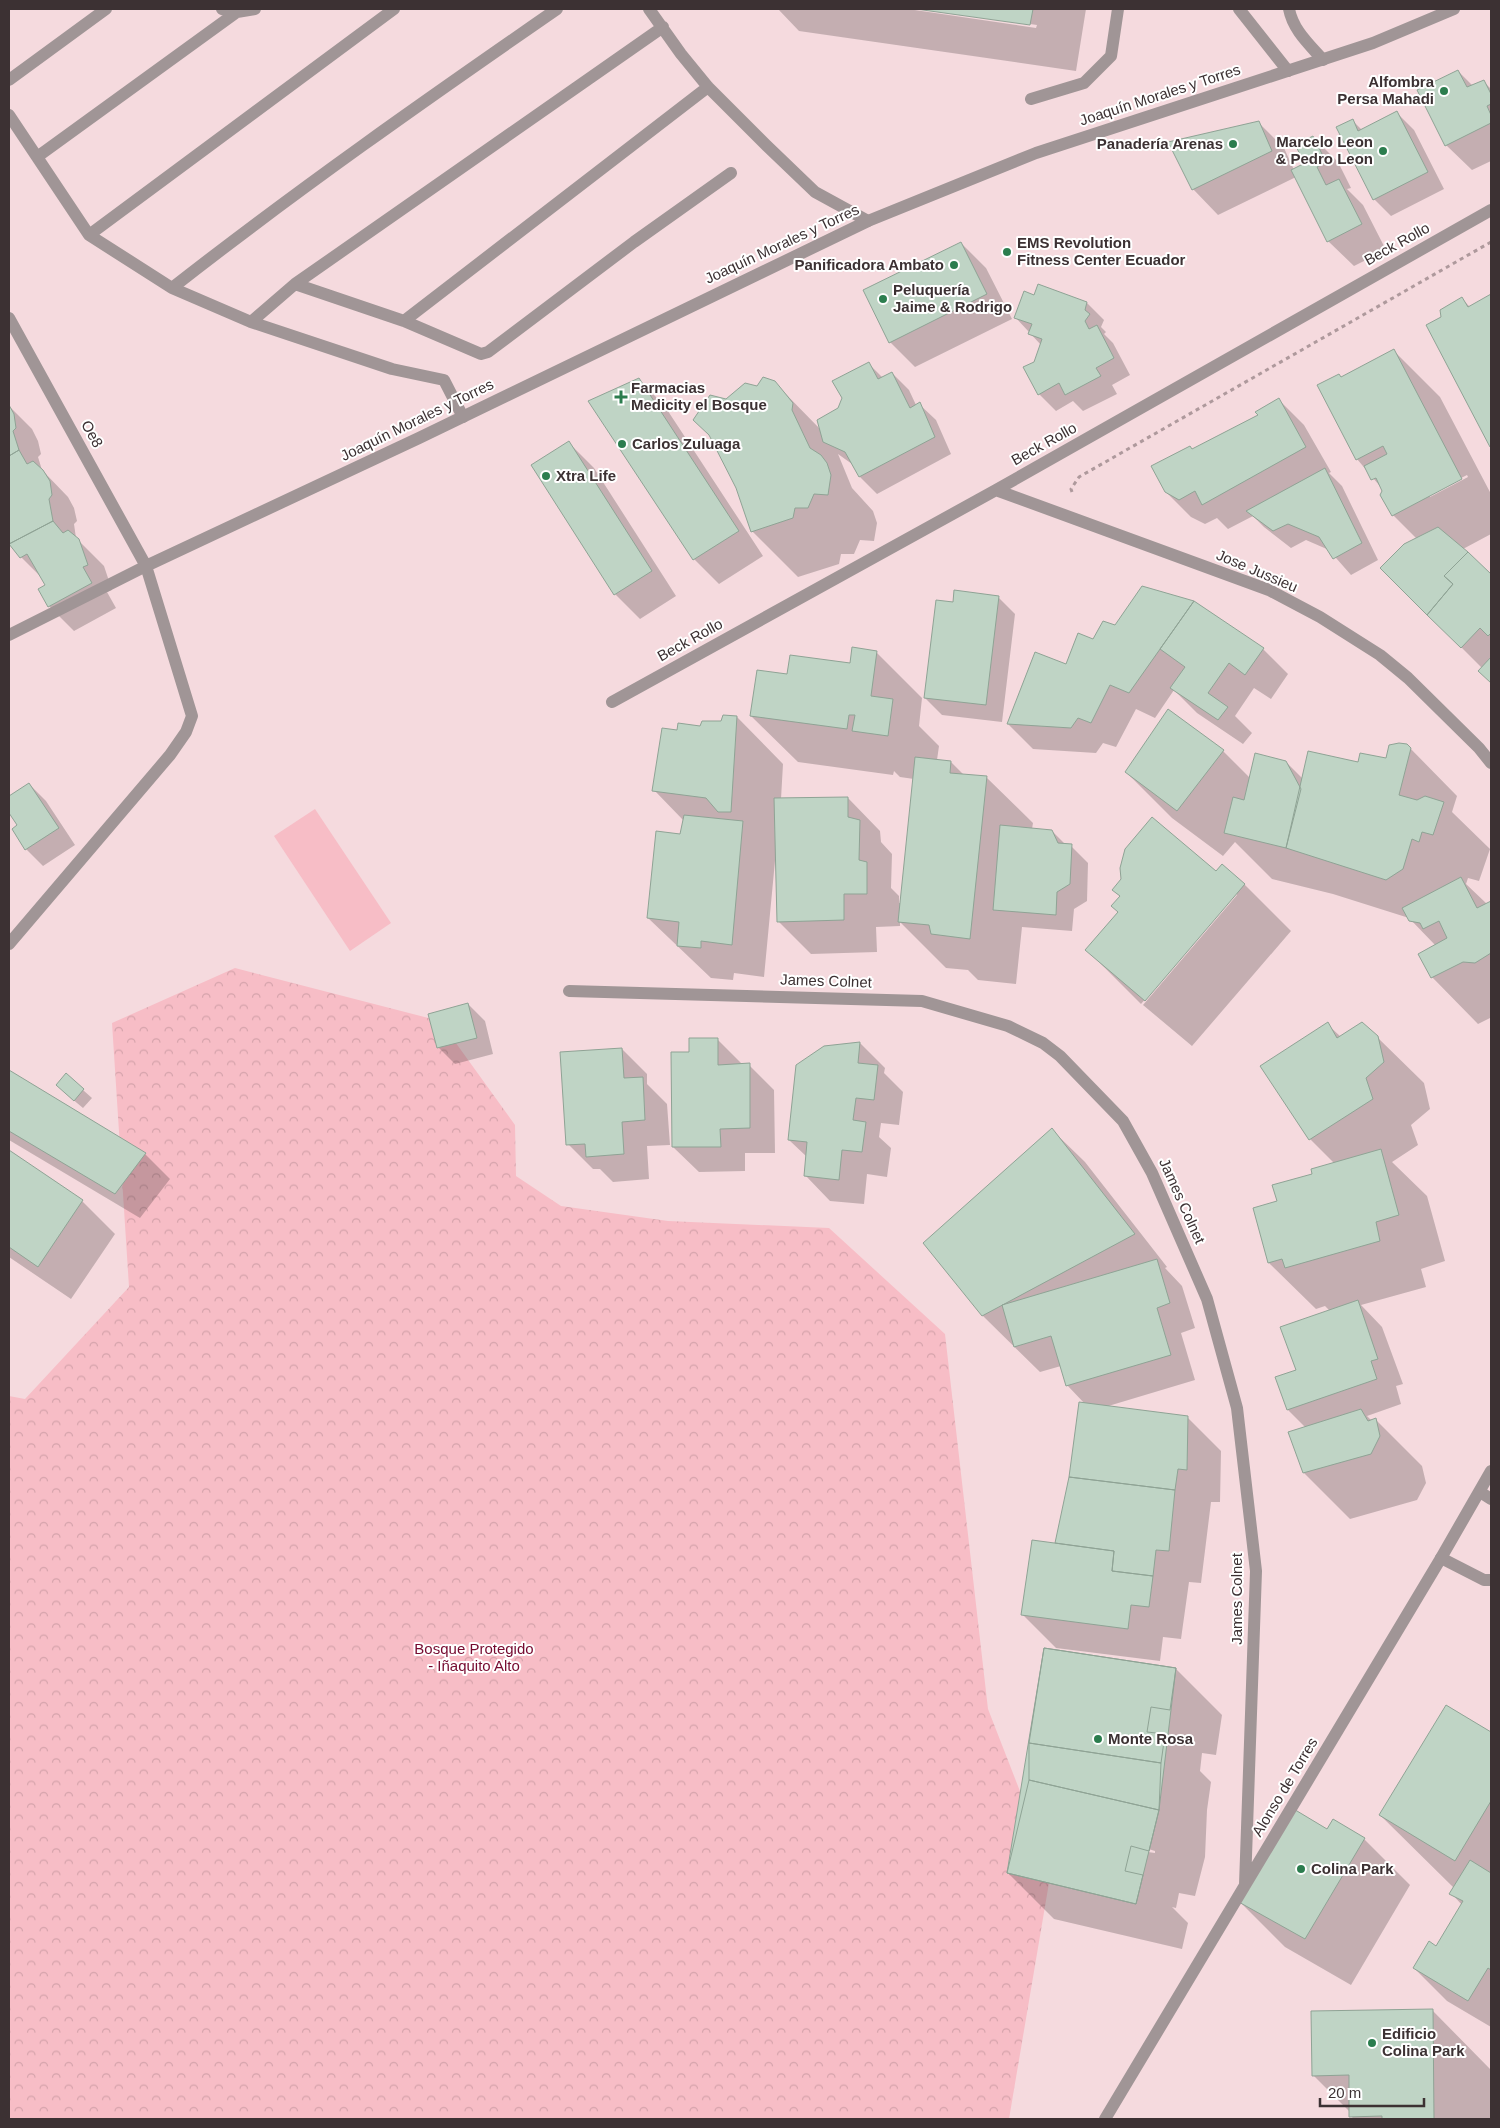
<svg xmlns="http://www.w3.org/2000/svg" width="1500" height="2128" font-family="Helvetica,sans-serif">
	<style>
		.forest { fill: url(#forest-crowns) }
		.pitch { fill: #f7bdc6 }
		.shadow { fill: #0003; fill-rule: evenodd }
		.building { fill: #bfd4c5; stroke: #8fa395 }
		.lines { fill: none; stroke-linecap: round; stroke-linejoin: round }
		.path { stroke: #ae999c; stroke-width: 3; stroke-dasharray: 4 4; stroke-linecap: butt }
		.service { stroke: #a09596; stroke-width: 12 }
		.minor { stroke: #a09596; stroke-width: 12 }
		.poi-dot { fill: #2b7d4e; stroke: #fff; stroke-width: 2 }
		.labels { text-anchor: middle; stroke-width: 4; stroke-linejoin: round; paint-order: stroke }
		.poi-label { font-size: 15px; font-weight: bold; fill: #3c3133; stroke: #fff; text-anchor: start }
		.street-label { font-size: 15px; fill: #3c3133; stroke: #fff }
		.park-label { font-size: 15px; fill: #75092f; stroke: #fff }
	</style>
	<defs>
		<pattern id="forest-crowns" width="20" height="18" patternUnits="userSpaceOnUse" patternTransform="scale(1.25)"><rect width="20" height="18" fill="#f7bdc6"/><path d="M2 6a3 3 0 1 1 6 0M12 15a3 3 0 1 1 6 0" fill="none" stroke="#d5a3ab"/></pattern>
	</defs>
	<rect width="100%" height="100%" fill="#f5dade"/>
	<path class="forest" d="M 235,968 L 440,1021 L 515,1125 L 516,1176 L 561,1206 L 668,1221 L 829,1228 L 945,1334 L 988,1709 L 1051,1871 L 1009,2119 L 9,2119 L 9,1396 L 25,1399 L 129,1287 L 112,1023 Z"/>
	<path class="pitch" d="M 315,809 L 391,923 L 350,951 L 274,836 Z"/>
	<path class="shadow" d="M 778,9 L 908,9 L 1036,28 L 1037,25 L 925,9 L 1086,9 L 1076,71 L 799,31 Z
		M 1458,71 L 1473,86 L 1483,81 L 1491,89 L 1491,161 L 1472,170 L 1446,145 Z
		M 1397,113 L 1414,130 L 1444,189 L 1391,216 L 1374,199 L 1352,120 L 1362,130 Z
		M 1259,123 L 1284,148 L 1294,170 L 1306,163 L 1313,137 L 1338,162 L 1351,188 L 1347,189 L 1363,205 L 1386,250 L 1354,266 L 1328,241 L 1296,177 L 1218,215 L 1193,189 Z
		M 961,243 L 986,268 L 1012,319 L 915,367 L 890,342 Z
		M 1491,295 L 1491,447 L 1443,318 L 1462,299 L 1470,307 Z
		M 1035,296 L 1087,303 L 1104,320 L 1101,327 L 1106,332 L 1104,334 L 1113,343 L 1130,375 L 1112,385 L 1117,394 L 1083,411 L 1073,401 L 1056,411 L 1039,394 L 1035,363 L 1041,345 L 1015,317 Z
		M 1394,351 L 1440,397 L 1491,494 L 1491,534 L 1463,549 L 1491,576 L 1491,683 L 1480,671 L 1482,668 L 1382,568 L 1417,539 L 1393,515 L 1384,491 L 1357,459 L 1341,378 ZM 1467,475 L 1468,477 L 1430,497 L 1430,494 Z
		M 869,364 L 883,378 L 892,373 L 909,390 L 916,405 L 919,404 L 936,420 L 951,454 L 877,494 L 860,477 L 852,464 L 838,454 L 852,488 L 873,511 L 877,523 L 874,541 L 860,540 L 854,554 L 841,554 L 839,564 L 798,577 L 752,531 L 726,400 L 774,382 L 821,430 L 839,409 Z
		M 639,380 L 664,405 L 763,556 L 719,584 L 694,559 Z
		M 1279,400 L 1304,425 L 1331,472 L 1329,473 L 1342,486 L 1378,560 L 1351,575 L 1329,550 L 1306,540 L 1291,548 L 1264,527 L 1253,516 L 1228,529 L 1217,518 L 1205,524 L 1191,517 L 1166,492 L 1192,450 L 1260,415 Z
		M 9,406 L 32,429 L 38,441 L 41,454 L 38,457 L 42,470 L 68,497 L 74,508 L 77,521 L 74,524 L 76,538 L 104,566 L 112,590 L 107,592 L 116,608 L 74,631 L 49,606 L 47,586 L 42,578 L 21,557 L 9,539 Z
		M 569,443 L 594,468 L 676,596 L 640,619 L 615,594 Z
		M 998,597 L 1015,614 L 1002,722 L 942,715 L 925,698 L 954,603 Z
		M 1115,626 L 1263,649 L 1288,674 L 1271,699 L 1254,688 L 1235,716 L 1252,733 L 1243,744 L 1197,713 L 1174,690 L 1155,718 L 1136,709 L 1116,747 L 1103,743 L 1096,753 L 1033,749 L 1008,724 L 1093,641 Z
		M 876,652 L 922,698 L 919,726 L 939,746 L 937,760 L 951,762 L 964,775 L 986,777 L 1033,823 L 1032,829 L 1052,831 L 1066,845 L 1071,846 L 1088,863 L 1087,901 L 1074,909 L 1072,931 L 1022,927 L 1016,984 L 978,980 L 968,970 L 946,968 L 900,922 L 900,926 L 876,927 L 877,952 L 811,954 L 778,921 L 777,861 L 775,861 L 764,977 L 734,973 L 733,980 L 711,978 L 648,918 L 681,835 L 684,821 L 654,790 L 678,731 L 701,728 L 737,717 L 783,764 L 781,799 L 848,798 L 880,831 L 881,842 L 892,854 L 891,888 L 899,896 L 899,903 L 901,903 L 914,779 L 900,777 L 894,771 L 893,775 L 798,762 L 751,716 L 788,675 L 851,665 Z
		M 1407,745 L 1457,796 L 1452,812 L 1490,849 L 1479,881 L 1468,878 L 1466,884 L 1487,904 L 1491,902 L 1491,1022 L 1490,1018 L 1478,1024 L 1432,977 L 1436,946 L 1409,918 L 1333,894 L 1272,879 L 1235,842 L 1223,856 L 1172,818 L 1126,772 L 1223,751 L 1250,778 L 1286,762 L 1304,780 L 1359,764 L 1386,760 Z
		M 29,784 L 46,801 L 75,845 L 43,866 L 26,849 L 14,829 L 19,826 L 9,811 L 9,797 Z
		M 1222,866 L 1245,885 L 1291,931 L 1192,1046 L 1143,1005 L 1237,895 L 1236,893 L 1141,1004 L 1087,950 L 1119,912 L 1121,897 L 1113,890 L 1216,873 Z
		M 468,1004 L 485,1021 L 493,1054 L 455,1064 L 438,1047 Z
		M 1327,1024 L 1341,1037 L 1377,1037 L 1424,1083 L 1430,1109 L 1411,1125 L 1418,1145 L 1392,1162 L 1427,1196 L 1445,1261 L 1421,1269 L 1426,1287 L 1361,1305 L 1382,1327 L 1403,1384 L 1396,1386 L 1401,1404 L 1367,1416 L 1372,1421 L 1376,1420 L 1422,1466 L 1426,1483 L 1417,1500 L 1350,1519 L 1304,1473 L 1290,1433 L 1306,1428 L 1288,1410 L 1276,1378 L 1297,1371 L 1330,1311 L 1325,1306 L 1316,1309 L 1269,1263 L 1254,1209 L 1278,1202 L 1313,1175 L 1334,1163 L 1310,1139 Z
		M 717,1039 L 743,1065 L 749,1065 L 774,1090 L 775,1153 L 745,1153 L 745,1171 L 699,1172 L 673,1147 L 690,1053 Z
		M 860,1043 L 885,1068 L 884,1073 L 903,1092 L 899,1125 L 881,1123 L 879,1137 L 891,1148 L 887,1177 L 867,1174 L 864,1204 L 830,1201 L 805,1175 L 807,1157 L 789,1140 Z
		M 622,1049 L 647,1074 L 647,1084 L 667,1104 L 670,1145 L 647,1146 L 649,1179 L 613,1182 L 600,1169 L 593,1169 L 568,1144 Z
		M 9,1071 L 145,1154 L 170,1179 L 140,1218 L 9,1140 Z
		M 66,1075 L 92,1098 L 83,1108 L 65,1093 Z
		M 1052,1130 L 1085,1162 L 1167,1267 L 1165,1268 L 1182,1286 L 1195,1328 L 1181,1333 L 1195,1380 L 1105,1407 L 1188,1418 L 1221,1451 L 1220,1502 L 1211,1502 L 1201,1583 L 1189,1582 L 1181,1639 L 1163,1637 L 1160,1661 L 1056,1648 L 1023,1615 L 1056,1545 L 1085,1404 L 1067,1385 L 1061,1366 L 1040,1372 L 983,1316 L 924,1243 Z
		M 9,1152 L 82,1201 L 115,1234 L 71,1299 L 9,1257 Z
		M 1176,1669 L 1222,1715 L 1216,1755 L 1202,1753 L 1200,1771 L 1211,1782 L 1207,1810 L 1205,1857 L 1195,1896 L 1179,1893 L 1176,1908 L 1172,1907 L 1188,1923 L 1182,1949 L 1054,1919 L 1008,1873 ZM 1145,1848 L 1155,1851 L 1155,1853 L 1148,1852 Z
		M 1447,1706 L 1491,1733 L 1491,2027 L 1447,2001 L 1414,1968 L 1436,1948 L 1462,1905 L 1451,1893 L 1454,1888 L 1380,1815 Z
		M 1328,1830 L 1364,1839 L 1410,1885 L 1351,1985 L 1285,1947 L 1239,1901 Z
		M 1432,2010 L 1491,2070 L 1491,2119 L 1353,2119 L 1350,2112 L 1313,2075 Z"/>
	<path class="building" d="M 916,9 L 1033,9 L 1030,25 Z
		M 1458,70 L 1467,87 L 1484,80 L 1491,94 L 1491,104 L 1487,106 L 1491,115 L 1491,123 L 1445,146 L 1417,90 Z
		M 1397,111 L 1428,172 L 1373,200 L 1336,127 L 1353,119 L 1358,131 Z
		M 1259,121 L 1272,151 L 1192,190 L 1168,142 Z
		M 1313,136 L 1326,162 L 1317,167 L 1326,185 L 1339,179 L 1362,224 L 1327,242 L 1291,170 L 1305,163 L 1295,145 Z
		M 961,242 L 987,294 L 889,343 L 863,290 Z
		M 1038,284 L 1087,302 L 1085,310 L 1090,314 L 1085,321 L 1089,329 L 1097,325 L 1114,358 L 1096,368 L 1101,376 L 1065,395 L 1059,383 L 1038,395 L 1023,367 L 1034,362 L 1042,339 L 1028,334 L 1032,324 L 1014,318 L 1024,291 L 1034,295 Z
		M 1491,294 L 1491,446 L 1490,447 L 1426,325 L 1441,317 L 1440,310 L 1462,297 L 1468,307 Z
		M 1394,349 L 1462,479 L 1392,516 L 1380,495 L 1382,491 L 1376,478 L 1371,480 L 1364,466 L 1387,454 L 1383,446 L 1356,460 L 1317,385 L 1339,374 L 1341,377 Z
		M 869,362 L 878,379 L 892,372 L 910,408 L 920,402 L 935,437 L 859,477 L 845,452 L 823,442 L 817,420 L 838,408 L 842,398 L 832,381 Z
		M 763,377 L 775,381 L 793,403 L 792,410 L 810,448 L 821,455 L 827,463 L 831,475 L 828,495 L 814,494 L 808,508 L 795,508 L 793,518 L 751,532 L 736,488 L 709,435 L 693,420 L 710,395 L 726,399 L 745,383 L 757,386 Z
		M 639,378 L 739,531 L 693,560 L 588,401 Z
		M 1279,398 L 1306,447 L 1202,505 L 1195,491 L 1179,500 L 1165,492 L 1151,466 L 1190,446 L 1192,449 L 1258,415 L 1255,412 Z
		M 9,405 L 14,414 L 16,428 L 13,431 L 19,450 L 9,456 Z
		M 569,441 L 652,571 L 614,595 L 531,465 Z
		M 19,450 L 27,464 L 33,461 L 43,470 L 50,481 L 52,495 L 49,499 L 53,521 L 9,544 L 9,456 Z
		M 1325,468 L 1362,543 L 1333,559 L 1319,537 L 1288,524 L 1273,531 L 1246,511 Z
		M 53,521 L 63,533 L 68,530 L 79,539 L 88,565 L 83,567 L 92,583 L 48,607 L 38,589 L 45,585 L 27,554 L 20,558 L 9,544 Z
		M 1438,527 L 1468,552 L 1444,576 L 1453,584 L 1427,615 L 1380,568 L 1404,544 Z
		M 1468,552 L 1491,574 L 1491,633 L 1488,636 L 1480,628 L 1461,648 L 1427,615 L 1453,584 L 1444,576 Z
		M 1142,586 L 1194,601 L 1129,693 L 1110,685 L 1091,723 L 1078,718 L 1071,728 L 1007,724 L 1035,652 L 1066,664 L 1078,633 L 1093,639 L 1103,621 L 1115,625 Z
		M 954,590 L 999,596 L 986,705 L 924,698 L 936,600 L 953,602 Z
		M 1194,601 L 1264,648 L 1245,675 L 1229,663 L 1208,693 L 1228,707 L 1218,720 L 1170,688 L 1185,667 L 1160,649 Z
		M 852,647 L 877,651 L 871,696 L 893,699 L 888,736 L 852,731 L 855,715 L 849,715 L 847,729 L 750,716 L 757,670 L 787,674 L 790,655 L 850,663 Z
		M 1491,657 L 1491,683 L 1478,671 Z
		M 1168,709 L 1224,750 L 1177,811 L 1125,772 Z
		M 723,715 L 737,716 L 731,812 L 718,812 L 706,798 L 652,791 L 662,728 L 677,730 L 678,723 L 700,726 L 702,721 L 721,721 Z
		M 1399,743 L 1407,744 L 1411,748 L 1399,795 L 1417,800 L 1425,796 L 1444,802 L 1433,835 L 1422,832 L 1419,842 L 1412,839 L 1403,869 L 1386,880 L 1286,848 L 1308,751 L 1358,762 L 1360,753 L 1386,758 L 1389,745 Z
		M 1255,753 L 1286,761 L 1301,789 L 1286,848 L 1224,833 L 1233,797 L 1244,800 Z
		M 915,757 L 951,761 L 950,773 L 987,776 L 970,939 L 931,934 L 929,925 L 898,922 Z
		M 29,783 L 59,828 L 25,850 L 12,829 L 17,825 L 9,813 L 9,796 Z
		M 848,797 L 848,817 L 860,820 L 859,860 L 867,862 L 867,894 L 844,894 L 844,920 L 777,922 L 774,798 Z
		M 684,815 L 743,821 L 732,945 L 701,941 L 701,948 L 677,946 L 679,922 L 647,918 L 656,831 L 680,834 Z
		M 1152,817 L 1216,871 L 1222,864 L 1245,884 L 1145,1001 L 1085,950 L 1118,912 L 1111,906 L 1120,896 L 1112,890 L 1121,879 L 1120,868 L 1125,849 Z
		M 1000,825 L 1052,830 L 1058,843 L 1072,844 L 1070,884 L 1057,892 L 1056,915 L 993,910 Z
		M 1461,877 L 1477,908 L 1491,901 L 1491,953 L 1475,963 L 1463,962 L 1431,978 L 1418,954 L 1447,938 L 1439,921 L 1423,929 L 1420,923 L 1409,921 L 1402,908 Z
		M 468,1003 L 477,1038 L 437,1048 L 428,1014 Z
		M 1328,1022 L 1337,1038 L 1362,1022 L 1378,1036 L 1384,1062 L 1366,1078 L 1373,1099 L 1309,1140 L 1260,1066 Z
		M 689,1038 L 718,1038 L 718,1065 L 750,1063 L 750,1128 L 720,1129 L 721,1147 L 672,1147 L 671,1052 L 689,1052 Z
		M 860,1042 L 858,1063 L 878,1065 L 874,1100 L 856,1098 L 853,1120 L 866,1122 L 862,1152 L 842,1150 L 839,1180 L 804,1176 L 807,1142 L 788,1140 L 796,1065 L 824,1046 Z
		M 622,1048 L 624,1078 L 643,1077 L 645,1120 L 622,1122 L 624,1154 L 586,1157 L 585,1144 L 566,1145 L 560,1052 Z
		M 9,1070 L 146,1153 L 115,1194 L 9,1131 Z
		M 66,1073 L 84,1089 L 74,1101 L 56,1085 Z
		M 1052,1128 L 1135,1234 L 982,1316 L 923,1243 Z
		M 1381,1149 L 1399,1215 L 1376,1222 L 1380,1241 L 1285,1268 L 1282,1259 L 1268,1263 L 1253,1208 L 1277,1201 L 1272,1185 L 1312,1174 L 1311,1169 Z
		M 9,1150 L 83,1200 L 38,1267 L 9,1247 Z
		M 1157,1259 L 1170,1303 L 1157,1308 L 1171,1355 L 1066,1386 L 1051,1336 L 1014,1347 L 1002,1305 Z
		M 1358,1300 L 1378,1359 L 1371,1361 L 1377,1379 L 1287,1410 L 1275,1377 L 1296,1370 L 1280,1327 Z
		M 1079,1402 L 1188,1416 L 1187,1470 L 1178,1469 L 1175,1490 L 1069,1477 Z
		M 1361,1409 L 1368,1421 L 1376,1418 L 1380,1436 L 1371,1454 L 1303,1473 L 1288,1432 Z
		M 1069,1477 L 1175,1490 L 1169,1551 L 1156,1550 L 1153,1576 L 1112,1571 L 1114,1551 L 1055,1543 Z
		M 1032,1540 L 1114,1551 L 1112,1571 L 1153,1576 L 1149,1607 L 1131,1605 L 1128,1629 L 1021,1615 Z
		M 1044,1648 L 1176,1668 L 1170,1710 L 1151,1707 L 1147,1732 L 1165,1734 L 1161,1763 L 1029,1743 Z
		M 1044,1648 L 1176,1668 L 1159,1810 L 1136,1904 L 1007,1873 Z
		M 1446,1705 L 1491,1732 L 1491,1801 L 1455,1861 L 1379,1815 Z
		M 1029,1743 L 1161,1763 L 1159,1810 L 1029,1780 Z
		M 1029,1780 L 1159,1810 L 1149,1851 L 1131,1846 L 1125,1871 L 1143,1875 L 1136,1904 L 1007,1873 Z
		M 1292,1808 L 1327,1829 L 1333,1819 L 1365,1838 L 1305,1939 L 1237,1901 Z
		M 1470,1860 L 1491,1873 L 1491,1970 L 1488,1968 L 1468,2001 L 1413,1968 L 1429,1941 L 1436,1946 L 1463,1901 L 1449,1894 Z
		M 1433,2009 L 1434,2119 L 1382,2119 L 1382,2116 L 1349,2117 L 1349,2075 L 1312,2076 L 1311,2011 Z"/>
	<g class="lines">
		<path class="path" d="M 1072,492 L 1071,489 L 1079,477 L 1491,242"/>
		<path class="service" d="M 222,9 L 237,12 L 255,9
			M 649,9 L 681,54 L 708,87 L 766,145 L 815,192 L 868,221
			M 1239,9 L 1288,71
			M 1289,9 C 1293,30 1309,44 1323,60
			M 9,80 L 106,9
			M 1031,99 L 1084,83 L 1111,56 L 1118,9
			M 9,115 L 89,235 L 172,288 L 251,322 L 392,369 L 444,380 L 463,417
			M 37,157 L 237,12
			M 89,235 L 394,9
			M 295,284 L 404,321 L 708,87
			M 172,288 C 297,190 427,99 557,9
			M 404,321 L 481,354 L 488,352 L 634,242 L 731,173
			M 251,322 L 295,284 L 663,27
			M 1480,1492 L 1491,1499
			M 1441,1558 L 1484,1580 L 1491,1580"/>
		<path class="minor" d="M 9,318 L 146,566 L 192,716 L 186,732 L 170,755 L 9,944
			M 996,490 L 1269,590 L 1320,617 L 1380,655 L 1408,678 L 1479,748 L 1491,763
			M 9,635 L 146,566 L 419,438 L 868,221 L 1036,153 L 1373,43 L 1454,9
			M 612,702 L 996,490 L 1491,210
			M 569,991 L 922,1001 L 1008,1026 L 1043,1043 L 1060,1056 L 1123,1121 L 1152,1173 L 1207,1299 L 1237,1408 L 1256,1571 L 1245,1885
			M 1105,2119 L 1441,1558 L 1491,1471"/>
	</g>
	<g class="poi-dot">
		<circle cx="1444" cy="91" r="5"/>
		<circle cx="1233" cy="144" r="5"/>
		<circle cx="1383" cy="151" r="5"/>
		<circle cx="1007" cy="252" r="5"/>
		<circle cx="954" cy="265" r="5"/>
		<circle cx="883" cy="299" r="5"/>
		<path d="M618.5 389.5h5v5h5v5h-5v5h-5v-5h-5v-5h5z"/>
		<circle cx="622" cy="444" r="5"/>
		<circle cx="546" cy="476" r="5"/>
		<circle cx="1098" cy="1739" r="5"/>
		<circle cx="1301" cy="1869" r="5"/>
		<circle cx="1372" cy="2043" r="5"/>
	</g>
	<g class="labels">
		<g class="poi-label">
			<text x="1434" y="87" text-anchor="end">Alfombra<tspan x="1434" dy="17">Persa Mahadi</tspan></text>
			<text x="1373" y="147" text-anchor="end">Marcelo Leon<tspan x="1373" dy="17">&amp; Pedro Leon</tspan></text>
			<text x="1223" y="149" text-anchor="end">Panadería Arenas</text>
			<text x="1017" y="248">EMS Revolution<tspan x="1017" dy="17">Fitness Center Ecuador</tspan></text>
			<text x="944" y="270" text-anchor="end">Panificadora Ambato</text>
			<text x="893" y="295">Peluquería<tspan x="893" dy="17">Jaime &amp; Rodrigo</tspan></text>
			<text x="631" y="393">Farmacias<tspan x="631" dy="17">Medicity el Bosque</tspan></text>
			<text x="632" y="449">Carlos Zuluaga</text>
			<text x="556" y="481">Xtra Life</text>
			<text x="1108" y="1744">Monte Rosa</text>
			<text x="1311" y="1874">Colina Park</text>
			<text x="1382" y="2039">Edificio<tspan x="1382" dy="17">Colina Park</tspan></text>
		</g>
		<g class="street-label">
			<text transform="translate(1160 95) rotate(-18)" y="5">Joaquín Morales y Torres</text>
			<text transform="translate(782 244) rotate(-25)" y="5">Joaquín Morales y Torres</text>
			<text transform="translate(1397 244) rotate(-29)" y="5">Beck Rollo</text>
			<text transform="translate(417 420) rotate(-26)" y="5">Joaquín Morales y Torres</text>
			<text transform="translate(92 434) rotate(61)" y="5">Oe8</text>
			<text transform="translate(1044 444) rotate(-29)" y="5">Beck Rollo</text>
			<text transform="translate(1257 571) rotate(23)" y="5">Jose Jussieu</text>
			<text transform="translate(690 640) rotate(-29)" y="5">Beck Rollo</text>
			<text transform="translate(826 981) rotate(2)" y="5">James Colnet</text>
			<text transform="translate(1182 1201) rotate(66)" y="5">James Colnet</text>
			<text transform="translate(1237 1599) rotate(-90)" y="5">James Colnet</text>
			<text transform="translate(1285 1787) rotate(-59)" y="5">Alonso de Torres</text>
		</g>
		<g class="park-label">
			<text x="474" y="1654">Bosque Protegido<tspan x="474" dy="17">- Iñaquito Alto</tspan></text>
		</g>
	</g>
	<rect width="1500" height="2128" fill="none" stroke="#3c3133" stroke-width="20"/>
	<path d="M1320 2098v8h104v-8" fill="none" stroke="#3c3133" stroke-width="2.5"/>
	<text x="1328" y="2098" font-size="15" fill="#3c3133" stroke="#ffffff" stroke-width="4" paint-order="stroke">20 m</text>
</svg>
